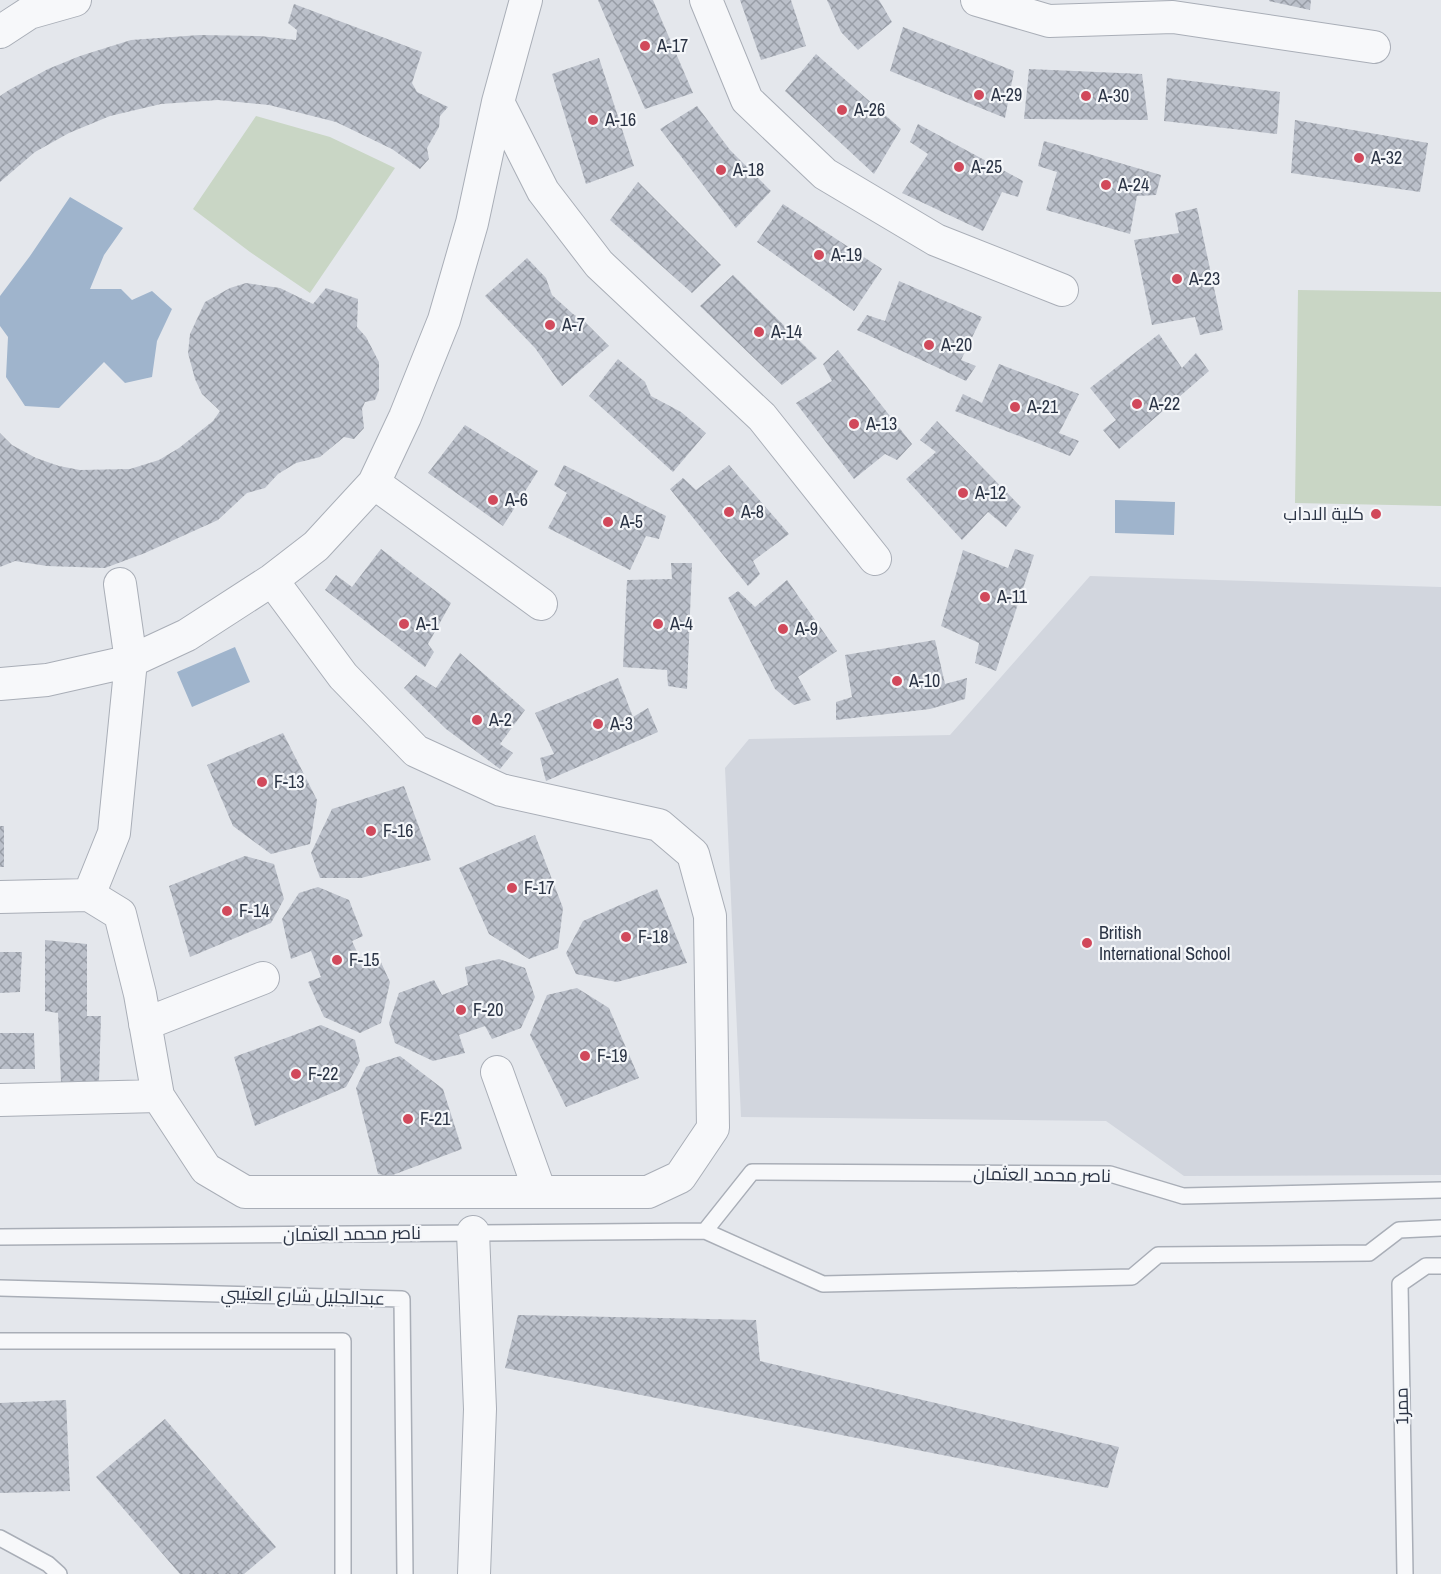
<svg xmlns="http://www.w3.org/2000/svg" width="1441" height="1574" font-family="'Archivo Narrow',Cairo,sans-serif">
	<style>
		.built { fill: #d2d6de }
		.pitch { fill: #c9d6c5 }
		.water { fill: #9fb4cc }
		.building { fill: url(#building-cross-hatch) }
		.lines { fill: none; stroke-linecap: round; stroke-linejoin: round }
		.lane-casing { stroke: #a9aeb7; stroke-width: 18 }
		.street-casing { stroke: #a9aeb7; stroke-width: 34 }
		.lane { stroke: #f7f8fa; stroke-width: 15 }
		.street { stroke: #f7f8fa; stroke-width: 32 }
		.poi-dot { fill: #d1495b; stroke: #f4f6f9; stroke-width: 2 }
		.labels { text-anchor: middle; stroke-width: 4.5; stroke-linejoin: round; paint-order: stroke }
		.poi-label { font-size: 18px; fill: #2b3445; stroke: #f4f6f9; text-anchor: start }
		.street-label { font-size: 18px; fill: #2b3445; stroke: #f4f6f9 }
	</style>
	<defs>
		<pattern id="building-cross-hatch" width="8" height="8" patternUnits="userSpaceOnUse" patternTransform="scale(1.5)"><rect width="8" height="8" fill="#bbc0ca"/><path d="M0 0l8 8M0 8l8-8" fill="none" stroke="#989da6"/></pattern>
	</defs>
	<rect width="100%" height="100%" fill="#e4e7ec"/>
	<path class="built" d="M 1090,576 L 1441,587 L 1441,1175 L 1184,1176 L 1106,1121 L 741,1117 L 725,768 L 749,739 L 950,735 Z"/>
	<path class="pitch" d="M 256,116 L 330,137 L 395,168 L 310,293 L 250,252 L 193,209 Z
		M 1298,290 L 1441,292 L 1441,506 L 1295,503 Z"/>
	<path class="water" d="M 70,197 L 123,228 L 104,255 L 90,289 L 121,289 L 132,300 L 152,291 L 172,309 L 157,341 L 152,377 L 125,383 L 104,362 L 59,408 L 25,406 L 6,377 L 8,337 L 0,326 L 0,296 L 30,256 Z
		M 1115,500 L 1175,502 L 1174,535 L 1115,533 Z
		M 235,647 L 250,682 L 192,707 L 177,672 Z"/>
	<path class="building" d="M 598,0 L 653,0 L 693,93 L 645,109 Z
		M 740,0 L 791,0 L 806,46 L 761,60 Z
		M 827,0 L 879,0 L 892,22 L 858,50 L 841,32 Z
		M 1269,0 L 1311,0 L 1310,10 L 1269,1 Z
		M 294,4 L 422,52 L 412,83 L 417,92 L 448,107 L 440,116 L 439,127 L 427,148 L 429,159 L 420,169 L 392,149 L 336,122 L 269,105 L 218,100 L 161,104 L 110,116 L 69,133 L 35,152 L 0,182 L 0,96 L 9,90 L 48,69 L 80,56 L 131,40 L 200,35 L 260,36 L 296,40 L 297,30 L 288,23 Z
		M 903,27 L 1014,71 L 1005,118 L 890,71 Z
		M 816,54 L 901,129 L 874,174 L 785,91 Z
		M 599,58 L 634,166 L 586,184 L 552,74 Z
		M 1029,69 L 1142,74 L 1148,120 L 1024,119 Z
		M 1167,78 L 1280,92 L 1277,134 L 1164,121 Z
		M 697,106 L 730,150 L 771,191 L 736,228 L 660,129 Z
		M 1295,120 L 1428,143 L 1420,192 L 1291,173 Z
		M 918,124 L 1023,181 L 1018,197 L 1002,192 L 983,231 L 902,193 L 928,154 L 910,142 Z
		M 1044,141 L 1161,175 L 1156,195 L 1137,196 L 1130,234 L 1046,210 L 1057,172 L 1038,166 Z
		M 638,182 L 721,265 L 692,293 L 610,220 Z
		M 783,204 L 882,269 L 854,311 L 757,242 Z
		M 1197,208 L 1223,330 L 1200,335 L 1195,317 L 1152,325 L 1134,240 L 1179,233 L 1175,213 Z
		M 527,258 L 546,278 L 552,295 L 573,314 L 584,321 L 609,346 L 562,386 L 535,348 L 485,296 Z
		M 733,275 L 817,358 L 782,385 L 700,306 Z
		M 899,281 L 982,317 L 961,360 L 976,366 L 966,381 L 857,330 L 867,315 L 885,321 Z
		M 246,283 L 280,288 L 313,304 L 326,288 L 358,299 L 357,327 L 366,337 L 379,362 L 379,390 L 375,400 L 365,402 L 362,409 L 364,428 L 354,439 L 344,437 L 320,457 L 296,463 L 278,474 L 265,488 L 247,493 L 218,520 L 145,553 L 105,568 L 47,566 L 15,561 L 0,567 L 0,433 L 12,445 L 36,458 L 59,466 L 80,470 L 130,469 L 159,460 L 179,448 L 213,421 L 220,411 L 202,394 L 195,379 L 188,353 L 190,334 L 205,302 L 230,288 Z
		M 1159,334 L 1182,368 L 1196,353 L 1209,371 L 1119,449 L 1103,430 L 1116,420 L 1090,388 Z
		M 838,350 L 912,444 L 897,460 L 885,454 L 854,479 L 796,403 L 832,381 L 823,364 Z
		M 618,359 L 645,382 L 651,396 L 681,412 L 706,433 L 673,472 L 589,396 Z
		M 999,364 L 1079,394 L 1059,433 L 1079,441 L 1070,456 L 955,411 L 963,394 L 982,403 Z
		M 937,421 L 1021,507 L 1006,527 L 988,512 L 962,540 L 906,479 L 936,452 L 920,440 Z
		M 465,425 L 538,471 L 503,526 L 428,473 Z
		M 564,465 L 666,516 L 659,539 L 646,536 L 630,570 L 548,528 L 567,493 L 554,485 Z
		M 729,465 L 789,534 L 753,561 L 760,574 L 748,586 L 670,489 L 683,478 L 696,490 Z
		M 381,549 L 451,603 L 428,644 L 434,652 L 425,667 L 325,590 L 336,575 L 352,587 Z
		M 1015,549 L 1034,555 L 996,671 L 975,663 L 979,643 L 941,626 L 963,550 L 1008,568 Z
		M 671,563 L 692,563 L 687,689 L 668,686 L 667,670 L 623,667 L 627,580 L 672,579 Z
		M 787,580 L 837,651 L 798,677 L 811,700 L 794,705 L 775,689 L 728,598 L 738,591 L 755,607 Z
		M 935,640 L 945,684 L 967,678 L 965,699 L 930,709 L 836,720 L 836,702 L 852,697 L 845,655 Z
		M 460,653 L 525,710 L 500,744 L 513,753 L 500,769 L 446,729 L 404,688 L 416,675 L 436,688 Z
		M 618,678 L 633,717 L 648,708 L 658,732 L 546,781 L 540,758 L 554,754 L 535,713 Z
		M 283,733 L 317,800 L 310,844 L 271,854 L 233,826 L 207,765 Z
		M 404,786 L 431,860 L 361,878 L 320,878 L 311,853 L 332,809 Z
		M 0,826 L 4,826 L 4,867 L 0,867 Z
		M 535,835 L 563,908 L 558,948 L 529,959 L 489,934 L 459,868 Z
		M 245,856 L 274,864 L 284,899 L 271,923 L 190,957 L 169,886 Z
		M 318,887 L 349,900 L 363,936 L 352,941 L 361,961 L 379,958 L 390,982 L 381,1023 L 360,1033 L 324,1017 L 308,982 L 321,977 L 311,951 L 291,959 L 282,919 L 299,893 Z
		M 657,889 L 687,963 L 617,982 L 576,974 L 566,953 L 583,921 Z
		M 45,940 L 87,944 L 87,1016 L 101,1016 L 99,1081 L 61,1082 L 58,1013 L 45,1011 Z
		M 0,952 L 22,952 L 20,992 L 0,993 Z
		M 499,959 L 525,968 L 535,997 L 521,1028 L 492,1039 L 485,1026 L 459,1035 L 465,1053 L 433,1061 L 395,1043 L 389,1023 L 399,993 L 434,980 L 442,995 L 468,985 L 465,967 Z
		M 577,988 L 609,1008 L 639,1078 L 566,1107 L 530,1035 L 547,995 Z
		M 321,1025 L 355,1040 L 360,1061 L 346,1087 L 255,1126 L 234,1057 Z
		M 0,1033 L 34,1033 L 35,1069 L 0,1069 Z
		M 400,1056 L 443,1089 L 462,1149 L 390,1176 L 378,1174 L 356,1088 L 366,1067 Z
		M 518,1315 L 756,1320 L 760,1361 L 1119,1447 L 1108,1488 L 505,1368 Z
		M 66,1400 L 70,1491 L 0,1493 L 0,1403 Z
		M 165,1419 L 276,1547 L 244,1574 L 180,1574 L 96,1477 Z"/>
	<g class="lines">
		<defs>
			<path id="lane" d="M 705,1231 L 823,1284 L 1132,1277 L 1158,1255 L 1369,1253 L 1399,1230 L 1441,1228
				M 0,1237 L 705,1231 L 752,1172 L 1110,1174 L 1183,1196 L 1441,1190
				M 0,1288 L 402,1299 L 405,1574
				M 0,1341 L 343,1341 L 343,1574
				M 0,1538 L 48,1564 L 59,1574
				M 1405,1574 L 1400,1284 L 1426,1266 L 1441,1266"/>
			<path id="street" d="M 706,0 L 747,100 L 825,174 L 936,240 L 1062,290
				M 977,0 L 1049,21 L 1173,17 L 1374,47
				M 0,32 L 29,13 L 75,0
				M 498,102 L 543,191 L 599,264 L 762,417 L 875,559
				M 374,483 L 541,604
				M 0,684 L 47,680 L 131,661 L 187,635 L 272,580 L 316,546 L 374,483 L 405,417 L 444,320 L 472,223 L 498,102 L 526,0
				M 89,895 L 114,833 L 131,661 L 120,584
				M 0,897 L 89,895 L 120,914 L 140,994 L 158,1096 L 206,1169 L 245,1192 L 648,1192 L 680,1177 L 713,1128 L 710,916 L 693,854 L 659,825 L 501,790 L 416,751 L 343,676 L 272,580
				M 145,1024 L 263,978
				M 497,1072 L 540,1192
				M 0,1100 L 158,1096
				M 473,1232 L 480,1409 L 474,1574"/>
		</defs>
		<use href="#lane" class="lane-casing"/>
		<use href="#street" class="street-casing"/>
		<use href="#lane" class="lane"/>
		<use href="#street" class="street"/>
	</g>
	<g class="poi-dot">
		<circle cx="645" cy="46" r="6"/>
		<circle cx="979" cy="95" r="6"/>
		<circle cx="1086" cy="96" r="6"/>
		<circle cx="842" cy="110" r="6"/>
		<circle cx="593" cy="120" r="6"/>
		<circle cx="1359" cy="158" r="6"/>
		<circle cx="959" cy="167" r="6"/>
		<circle cx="721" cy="170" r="6"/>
		<circle cx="1106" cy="185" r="6"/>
		<circle cx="819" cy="255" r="6"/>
		<circle cx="1177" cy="279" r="6"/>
		<circle cx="550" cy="325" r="6"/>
		<circle cx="759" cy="332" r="6"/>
		<circle cx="929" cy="345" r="6"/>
		<circle cx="1137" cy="404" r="6"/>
		<circle cx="1015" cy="407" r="6"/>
		<circle cx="854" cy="424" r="6"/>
		<circle cx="963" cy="493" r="6"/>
		<circle cx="493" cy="500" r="6"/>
		<circle cx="729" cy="512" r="6"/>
		<circle cx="1376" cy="514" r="6"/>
		<circle cx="608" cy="522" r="6"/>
		<circle cx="985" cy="597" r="6"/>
		<circle cx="404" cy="624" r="6"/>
		<circle cx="658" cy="624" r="6"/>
		<circle cx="783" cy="629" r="6"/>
		<circle cx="897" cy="681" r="6"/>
		<circle cx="477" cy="720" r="6"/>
		<circle cx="598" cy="724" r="6"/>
		<circle cx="262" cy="782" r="6"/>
		<circle cx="371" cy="831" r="6"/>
		<circle cx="512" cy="888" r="6"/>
		<circle cx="227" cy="911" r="6"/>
		<circle cx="626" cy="937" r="6"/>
		<circle cx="1087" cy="943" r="6"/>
		<circle cx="337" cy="960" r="6"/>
		<circle cx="461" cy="1010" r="6"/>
		<circle cx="585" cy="1056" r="6"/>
		<circle cx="296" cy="1074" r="6"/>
		<circle cx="408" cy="1119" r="6"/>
	</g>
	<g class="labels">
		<g class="poi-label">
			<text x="657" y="52">A-17</text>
			<text x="991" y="101">A-29</text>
			<text x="1098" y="102">A-30</text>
			<text x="854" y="116">A-26</text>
			<text x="605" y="126">A-16</text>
			<text x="1371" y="164">A-32</text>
			<text x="971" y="173">A-25</text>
			<text x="733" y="176">A-18</text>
			<text x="1118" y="191">A-24</text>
			<text x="831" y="261">A-19</text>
			<text x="1189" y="285">A-23</text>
			<text x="562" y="331">A-7</text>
			<text x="771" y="338">A-14</text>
			<text x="941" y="351">A-20</text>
			<text x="1149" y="410">A-22</text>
			<text x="1027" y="413">A-21</text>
			<text x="866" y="430">A-13</text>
			<text x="975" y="499">A-12</text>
			<text x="505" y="506">A-6</text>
			<text x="741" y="518">A-8</text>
			<text x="1364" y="520" text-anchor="end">كلية الاداب</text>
			<text x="620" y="528">A-5</text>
			<text x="997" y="603">A-11</text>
			<text x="416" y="630">A-1</text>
			<text x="670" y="630">A-4</text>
			<text x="795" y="635">A-9</text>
			<text x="909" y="687">A-10</text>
			<text x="489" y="726">A-2</text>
			<text x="610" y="730">A-3</text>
			<text x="274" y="788">F-13</text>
			<text x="383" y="837">F-16</text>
			<text x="524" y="894">F-17</text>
			<text x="239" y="917">F-14</text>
			<text x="1099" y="939">British<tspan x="1099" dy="21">International School</tspan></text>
			<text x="638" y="943">F-18</text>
			<text x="349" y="966">F-15</text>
			<text x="473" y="1016">F-20</text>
			<text x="597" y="1062">F-19</text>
			<text x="308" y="1080">F-22</text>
			<text x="420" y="1125">F-21</text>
		</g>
		<g class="street-label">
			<text transform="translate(1042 1175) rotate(1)" y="6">ناصر محمد العثمان</text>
			<text transform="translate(352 1234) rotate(-1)" y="6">ناصر محمد العثمان</text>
			<text transform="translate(303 1296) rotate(2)" y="6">عبدالجليل شارع العتيبي</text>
			<text transform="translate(1402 1406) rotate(-91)" y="6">ممر1</text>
		</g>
	</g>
</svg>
